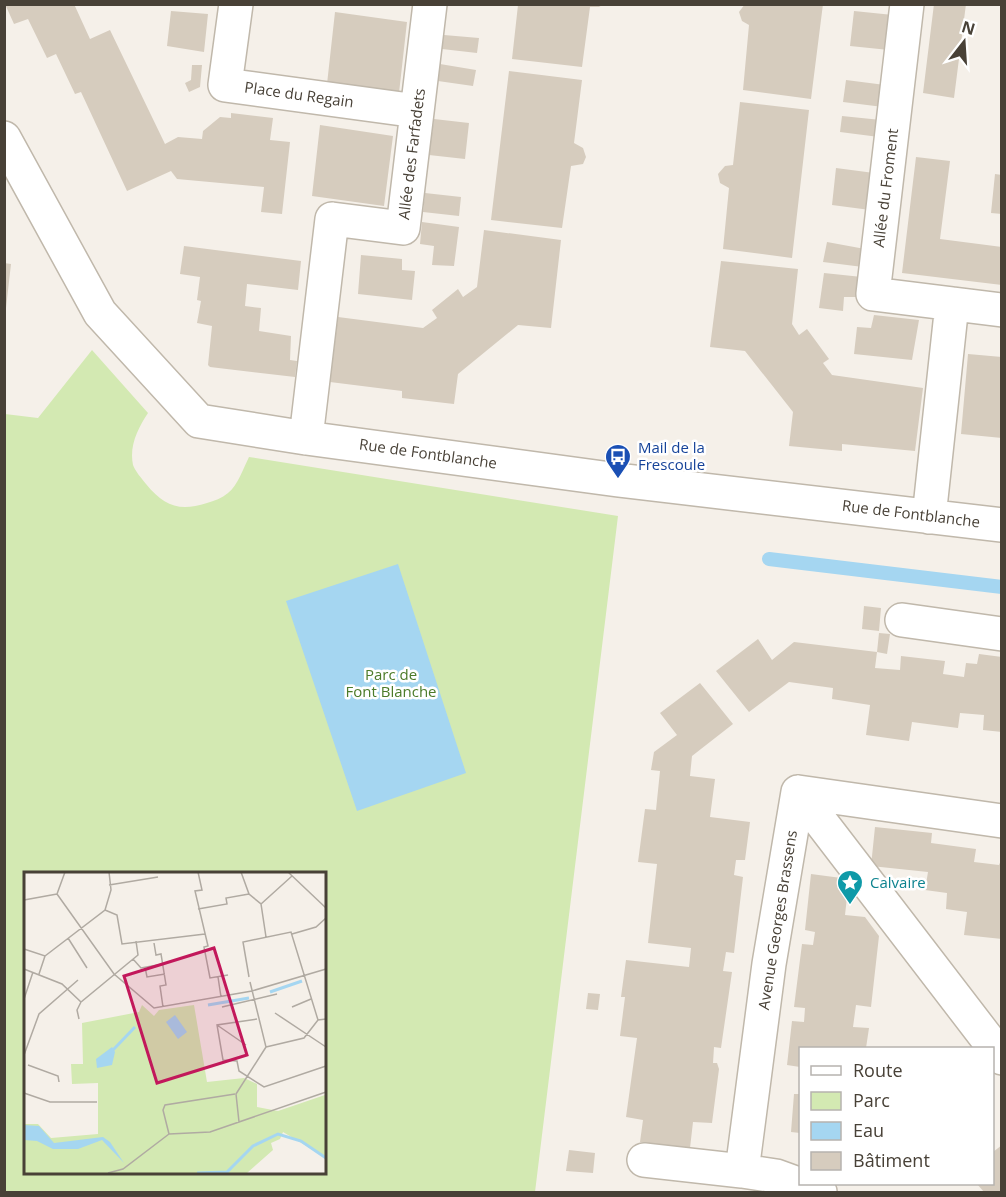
<svg xmlns="http://www.w3.org/2000/svg" width="1006" height="1197" font-family="'Open Sans',sans-serif">
	<style>
		.green { fill: #d3e9b2; fill-rule: evenodd }
		.water { fill: #a5d6f1 }
		.lines { fill: none; stroke-linecap: round; stroke-linejoin: round }
		.stream { stroke: #a5d6f1; stroke-width: 14 }
		.building { fill: #d6ccbe }
		.minor-casing { stroke: #c0b8ab; stroke-width: 36 }
		.minor { stroke: #fff; stroke-width: 33 }
		.labels { text-anchor: middle; stroke-width: 5; stroke-linejoin: round; paint-order: stroke }
		.street-label { font-size: 15px; fill: #484137; stroke: #fff }
		.transit-label { font-size: 15px; fill: #164399; stroke: #fff; text-anchor: start }
		.park-label { font-size: 15px; fill: #4c7b29; stroke: #fff }
		.culture-label { font-size: 15px; fill: #0d838f; stroke: #fff; text-anchor: start }
		.inset-river { fill: none; stroke: #a5d6f1; stroke-width: 3 }
		.inset-road { fill: none; stroke: #b0aaa2; stroke-width: 1.5 }
		.view { fill: #c2185b; fill-opacity: 0.15; stroke: #c2185b; stroke-width: 3 }
		.inset-edge { fill: none; stroke: #484137; stroke-width: 3 }
	</style>
	<rect width="100%" height="100%" fill="#f5f0e9"/>
	<path class="green" d="M 92,350 L 148,413 C 138,428 129,446 133,465 C 135,471 142,479 146,484 C 164,506 179,512 207,503 C 214,501 222,498 228,493 C 238,485 243,469 249,457 L 618,516 L 535,1192 L 5,1192 L 5,414 L 38,418 ZM 26,873 L 324,873 L 324,1172 L 26,1172 Z"/>
	<path class="water" d="M 398,564 L 466,773 L 357,811 L 286,601 Z"/>
	<g class="lines">
		<path class="stream" d="M 769,559 L 1002,587"/>
	</g>
	<path class="building" d="M 5,4 L 74,4 L 90,39 L 110,30 L 165,144 L 178,137 L 202,139 L 203,131 L 220,117 L 231,118 L 231,113 L 273,118 L 270,140 L 290,142 L 282,214 L 261,212 L 264,187 L 177,179 L 171,171 L 127,191 L 81,92 L 75,94 L 56,54 L 47,58 L 28,19 L 14,24 Z
		M 745,4 L 823,4 L 811,99 L 743,90 L 749,25 L 742,21 L 739,12 Z
		M 934,4 L 966,4 L 954,98 L 923,93 Z
		M 518,5 L 602,5 L 599,7 L 590,7 L 582,67 L 512,59 Z
		M 171,11 L 208,14 L 204,52 L 167,46 Z
		M 854,11 L 893,15 L 889,50 L 850,46 Z
		M 335,12 L 407,22 L 399,93 L 327,84 Z
		M 444,35 L 479,38 L 477,53 L 442,49 Z
		M 440,64 L 476,70 L 473,86 L 438,81 Z
		M 192,65 L 202,65 L 200,87 L 189,92 L 185,83 L 191,80 Z
		M 509,71 L 582,80 L 574,143 L 583,148 L 586,157 L 583,164 L 571,166 L 562,228 L 491,220 Z
		M 846,80 L 885,85 L 883,107 L 843,102 Z
		M 740,102 L 809,110 L 792,258 L 723,249 L 729,188 L 720,183 L 718,174 L 725,166 L 733,165 Z
		M 842,116 L 881,120 L 879,137 L 840,132 Z
		M 434,119 L 469,123 L 465,159 L 429,155 Z
		M 320,125 L 393,136 L 384,206 L 312,196 Z
		M 916,157 L 950,161 L 940,239 L 1002,247 L 1002,285 L 902,273 Z
		M 836,168 L 874,173 L 870,210 L 832,205 Z
		M 995,174 L 1002,175 L 1002,214 L 991,213 Z
		M 425,193 L 461,197 L 459,216 L 423,212 Z
		M 422,222 L 459,227 L 454,266 L 432,265 L 434,246 L 420,244 Z
		M 484,230 L 561,240 L 551,328 L 518,325 L 458,374 L 454,404 L 402,398 L 402,391 L 330,382 L 338,317 L 423,328 L 437,318 L 432,310 L 458,289 L 463,297 L 477,287 Z
		M 827,242 L 865,249 L 863,267 L 823,262 Z
		M 184,246 L 301,261 L 298,290 L 247,284 L 245,306 L 261,308 L 259,331 L 291,336 L 290,360 L 297,361 L 295,377 L 210,367 L 208,365 L 212,326 L 197,323 L 201,301 L 197,300 L 200,277 L 180,274 Z
		M 361,255 L 402,259 L 402,270 L 415,271 L 412,300 L 358,294 Z
		M 721,261 L 798,269 L 792,324 L 799,335 L 807,329 L 829,359 L 823,363 L 832,375 L 923,388 L 915,451 L 842,444 L 842,451 L 789,446 L 793,412 L 745,351 L 710,347 Z
		M 4,263 L 11,264 L 6,308 L 4,308 Z
		M 824,273 L 862,277 L 860,297 L 844,297 L 843,311 L 819,308 Z
		M 874,315 L 919,320 L 912,360 L 854,354 L 857,327 L 871,328 Z
		M 968,354 L 1002,357 L 1002,438 L 961,434 Z
		M 864,606 L 881,608 L 879,631 L 862,629 Z
		M 879,633 L 890,634 L 887,654 L 877,652 Z
		M 758,639 L 772,660 L 794,642 L 877,652 L 875,668 L 900,670 L 901,656 L 945,661 L 943,674 L 964,677 L 966,663 L 977,664 L 979,654 L 1002,657 L 1002,732 L 983,730 L 984,715 L 960,713 L 958,728 L 912,722 L 909,741 L 866,735 L 870,705 L 832,699 L 833,688 L 789,682 L 749,712 L 716,671 Z
		M 700,683 L 733,724 L 692,756 L 690,776 L 715,779 L 710,817 L 750,822 L 745,860 L 736,860 L 734,875 L 743,877 L 734,953 L 726,952 L 723,971 L 732,972 L 721,1048 L 714,1047 L 713,1063 L 717,1063 L 719,1069 L 712,1123 L 693,1122 L 690,1148 L 640,1142 L 643,1120 L 626,1117 L 637,1038 L 620,1036 L 625,997 L 621,997 L 626,960 L 689,967 L 691,948 L 648,943 L 657,864 L 638,862 L 645,809 L 656,810 L 660,771 L 651,770 L 654,752 L 677,735 L 660,713 Z
		M 875,827 L 932,833 L 931,843 L 976,849 L 974,862 L 999,865 L 1002,858 L 1002,939 L 964,935 L 967,912 L 946,909 L 947,893 L 925,890 L 928,872 L 871,866 Z
		M 811,874 L 849,879 L 845,915 L 865,917 L 879,936 L 871,1007 L 856,1005 L 853,1027 L 869,1028 L 866,1048 L 800,1048 L 800,1067 L 787,1065 L 792,1021 L 804,1022 L 805,1008 L 794,1007 L 802,944 L 813,945 L 815,932 L 805,930 Z
		M 588,993 L 600,994 L 598,1010 L 586,1009 Z
		M 794,1094 L 800,1094 L 800,1133 L 791,1132 Z
		M 1002,1145 L 1002,1192 L 984,1192 L 977,1184 L 993,1184 L 993,1152 Z
		M 569,1150 L 595,1153 L 593,1173 L 566,1171 Z"/>
	<g class="lines">
		<defs>
			<path id="minor" d="M 236,4 L 225,85 L 417,111
				M 907,4 L 873,294 L 1002,310
				M 4,138 L 100,313 L 199,421 L 306,438 L 618,480 L 1002,525
				M 306,438 L 332,219 L 403,228 L 430,4
				M 929,517 L 952,304
				M 902,620 L 1002,634
				M 798,792 L 1002,1058
				M 644,1160 L 742,1171
				M 820,1192 L 776,1176 L 742,1171 L 769,964 L 798,792 L 1002,821"/>
		</defs>
		<use href="#minor" class="minor-casing"/>
		<use href="#minor" class="minor"/>
	</g>
	<defs>
		<symbol id="bus-pin" viewBox="-11 -11 22 30"><path d="M0 17L-7.5 6A9.5 9.5 0 1 1 7.5 6Z" fill="#1a4fb4" stroke="#fff"/><path d="M-5-6H5V4H4V6H2V4H-2V6H-4V4H-5ZM-3.5-4V0h7V-4ZM-3.5 1.2v1.5H-2V1.2ZM2 1.2v1.5H3.5V1.2Z" fill="#fff"/></symbol>
		<symbol id="sight-pin" viewBox="-11 -11 22 30"><path d="M0 17L-7.5 6A9.5 9.5 0 1 1 7.5 6Z" fill="#0f9aa8" stroke="#fff"/><path d="M0-6L1.8-2.2L6-1.7L2.9 1.2L3.7 5.4L0 3.3L-3.7 5.4L-2.9 1.2L-6-1.7L-1.8-2.2Z" fill="#fff"/></symbol>
	</defs>
	<g fill-rule="evenodd">
		<use href="#bus-pin" x="603" y="442" width="30" height="40"/>
		<use href="#sight-pin" x="835" y="868" width="30" height="40"/>
	</g>
	<g class="labels">
		<g class="street-label">
			<text transform="translate(299 95) rotate(8)" y="5">Place du Regain</text>
			<text transform="translate(412 154) rotate(-83)" y="5">Allée des Farfadets</text>
			<text transform="translate(886 188) rotate(-83)" y="5">Allée du Froment</text>
			<text transform="translate(428 454) rotate(8)" y="5">Rue de Fontblanche</text>
			<text transform="translate(911 514) rotate(7)" y="5">Rue de Fontblanche</text>
			<text transform="translate(778 920) rotate(-81)" y="5">Avenue Georges Brassens</text>
		</g>
		<g class="transit-label">
			<text x="638" y="453">Mail de la<tspan x="638" dy="17">Frescoule</tspan></text>
		</g>
		<g class="park-label">
			<text x="391" y="680">Parc de<tspan x="391" dy="17">Font Blanche</tspan></text>
		</g>
		<g class="culture-label">
			<text x="870" y="888">Calvaire</text>
		</g>
	</g>
	<g transform="translate(24 872)">
		<rect width="302" height="302" fill="#f5f0e9"/>
		<path d="M 118,133 L 130,144 L 135,138 L 170,133 L 183,210 L 220,206 L 233,212 L 233,235 L 254,239 L 301,223 L 301,285 L 259,260 L 256,267 L 247,271 L 249,278 L 223,301 L 0,301 L 0,252 L 14,252 L 27,266 L 74,262 L 74,211 L 48,212 L 47,192 L 59,192 L 58,151 L 115,140 Z" fill="#d3e9b2"/>
		<path d="M 151,143 L 163,160 L 154,167 L 142,150 ZM 88,175 L 91,180 L 88,193 L 73,196 L 72,187 ZM 0,253 L 15,254 L 30,271 L 79,265 L 86,270 L 100,291 L 78,268 L 54,277 L 29,277 L 13,269 L 0,268 Z" fill="#a5d6f1"/>
		<path class="inset-river" d="M 246,120 L 278,109M 184,133 L 225,126M 89,178 L 111,155M 173,301 L 203,300 L 229,274 L 254,262 L 277,269 L 302,286"/>
		<path class="inset-road" d="M 174,0 L 178,18 L 171,19 L 184,74 L 180,75 L 186,106 L 204,103M 217,0 L 225,22 L 237,32 L 242,65M 264,0 L 302,36M 85,13 L 134,5M 33,22 L 90,102 L 130,136 L 228,119 L 302,97M 33,22 L 41,0M 0,28 L 33,22M 237,32 L 268,4M 174,37 L 203,32 L 202,26 L 225,22M 81,38 L 93,43 L 98,72 L 181,62M 268,62 L 292,55 L 302,46M 44,66 L 63,96M 130,71 L 132,83 L 137,82 L 142,113 L 136,114 L 139,135M 0,77 L 21,84 L 81,38 L 87,18 L 85,0M 109,87 L 117,96 L 139,92M 121,95 L 123,105 L 141,102M 0,97 L 38,112 L 57,130 L 114,83 L 112,69M 15,102 L 21,84M 194,105 L 197,125M 225,105 L 219,70 L 267,60 L 294,148M 0,127 L 9,100M 198,135 L 253,122M 268,135 L 287,127M 251,141 L 302,175M 55,147 L 53,138 L 57,130M 233,147 L 193,153 L 199,188 L 213,189 L 215,199 L 240,215 L 302,194M 193,153 L 222,173M 242,175 L 280,166 L 294,148 L 302,147M 0,183 L 15,142 L 54,108M 4,193 L 34,204 L 35,210M 0,221 L 26,230 L 73,230M 215,250 L 212,222 L 242,175 L 226,110M 145,262 L 186,260 L 302,220M 145,262 L 139,238 L 141,233 L 211,222M 84,301 L 99,297 L 145,262"/>
		<path class="view" d="M 190,76 L 223,183 L 133,211 L 100,104 Z"/>
		<rect width="302" height="302" class="inset-edge"/>
	</g>
	<rect width="1006" height="1197" fill="none" stroke="#484137" stroke-width="12"/>
	<rect x="799" y="1047" width="195" height="138" fill="#ffffff" stroke="#b6b3af" stroke-width="1.5"/>
	<rect x="811" y="1066" width="30" height="9" fill="#ffffff" stroke="#b6b3af" stroke-width="1.5"/>
	<text x="853" y="1077" font-size="18" fill="#484137">Route</text>
	<rect x="811" y="1092" width="30" height="18" fill="#d3e9b2" stroke="#b6b3af" stroke-width="1.5"/>
	<text x="853" y="1107" font-size="18" fill="#484137">Parc</text>
	<rect x="811" y="1122" width="30" height="18" fill="#a5d6f1" stroke="#b6b3af" stroke-width="1.5"/>
	<text x="853" y="1137" font-size="18" fill="#484137">Eau</text>
	<rect x="811" y="1152" width="30" height="18" fill="#d6ccbe" stroke="#b6b3af" stroke-width="1.5"/>
	<text x="853" y="1167" font-size="18" fill="#484137">Bâtiment</text>
	<g transform="translate(964 42) rotate(17)" stroke="#ffffff" stroke-width="4.5" paint-order="stroke">
	<path d="M0-4.5L10 22L0 15L-10 22Z" fill="#484137"/>
	<text y="-9" font-size="16" font-weight="bold" text-anchor="middle" fill="#484137">N</text>
	</g>
</svg>
